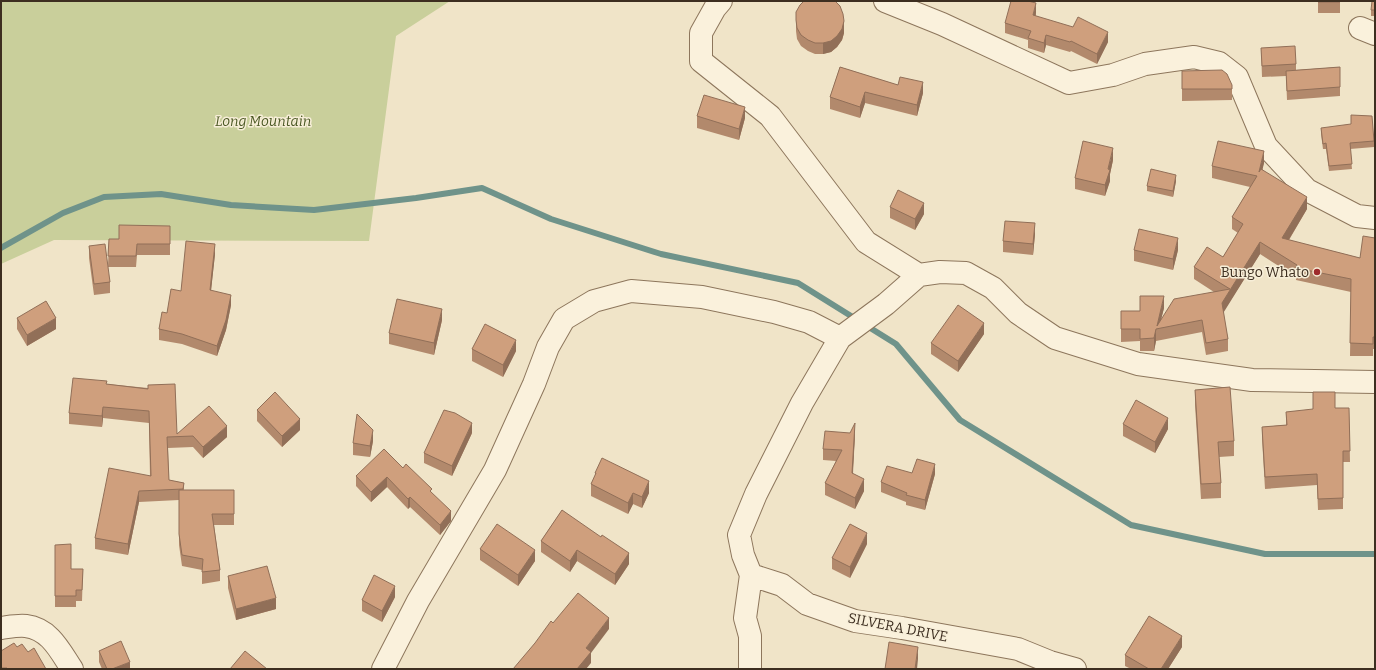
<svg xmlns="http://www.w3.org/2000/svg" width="1376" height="670" font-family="Bitter,serif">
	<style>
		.green { fill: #c9cf9b }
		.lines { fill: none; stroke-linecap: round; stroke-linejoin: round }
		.stream { stroke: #6f938a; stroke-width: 6 }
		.minor-casing { stroke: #8d765c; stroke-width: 24 }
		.minor { stroke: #faf1dc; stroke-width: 22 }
		.wall { fill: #b2896c }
		.shaded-wall { fill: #916f58 }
		.building { fill: #cf9f7d; stroke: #916f58 }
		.poi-dot { fill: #9e2a2b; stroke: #f7eed8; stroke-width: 1.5 }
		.labels { text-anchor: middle; stroke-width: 3; stroke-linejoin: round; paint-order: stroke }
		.park-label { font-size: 14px; font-style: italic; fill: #4d5a26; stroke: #f7eed8 }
		.poi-label { font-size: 14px; fill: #3d2e20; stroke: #f7eed8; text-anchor: end }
		.street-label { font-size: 14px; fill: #3d2e20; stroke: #f7eed8 }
	</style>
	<rect width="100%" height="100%" fill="#f0e4c8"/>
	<path class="green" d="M 1,1 L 450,1 L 396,36 L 369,241 L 54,240 L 1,264 Z"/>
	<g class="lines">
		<path class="stream" d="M 1,248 L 63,213 L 104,197 L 161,194 L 231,205 L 314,210 L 416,198 L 482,188 L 551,219 L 661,254 L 798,283 L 896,344 L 960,420 L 1131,525 L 1265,554 L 1375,554"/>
		<defs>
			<path id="minor" d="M 721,1 L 715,8 L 701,33 L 701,61 L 770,116 L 866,242 L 919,275
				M 885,1 L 942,24 L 1069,83 L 1113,75 L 1145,64 L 1194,57 L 1219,63 L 1237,77 L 1266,146 L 1307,190 L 1357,216 L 1375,218
				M 1360,28 L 1375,34
				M 1,628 C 9,627 18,625 26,626 C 50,629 60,651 72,669
				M 383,669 L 418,601 L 495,470 L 534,384 L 548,347 L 564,319 L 594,301 L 631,291 L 702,297 L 774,312 L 809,322 L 840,338
				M 750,669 L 750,636 L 745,618 L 751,575
				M 1075,669 L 1050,662 L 1018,649 L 902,628 L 855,621 L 807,604 L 782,585 L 751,575 L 743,555 L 739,535 L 756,494 L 802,403 L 840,338 L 886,304 L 919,275 L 940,272 L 966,273 L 993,288 L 1018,313 L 1055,338 L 1138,364 L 1252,380 L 1375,382"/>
		</defs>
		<use href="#minor" class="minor-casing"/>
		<use href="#minor" class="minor"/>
	</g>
	<path class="wall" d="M 1318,1 L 1340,1 L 1340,13 L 1318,13 Z
		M 1375,1 L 1375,16 L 1371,16 L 1371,10 Z
		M 1036,13 L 1036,16 L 1108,42 L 1097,64 L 1071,51 L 1070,52 L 1046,45 L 1044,53 L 1028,48 L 1028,40 L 1005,33 L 1005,23 Z
		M 796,20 L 844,33 L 842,40 L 837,47 L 831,52 L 823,54 L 815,54 L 808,51 L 801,46 L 797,39 L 796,31 Z
		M 1261,48 L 1296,64 L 1296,70 L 1340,67 L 1340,96 L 1287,100 L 1286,76 L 1262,77 Z
		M 840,67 L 923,93 L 917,116 L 865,103 L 860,118 L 830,109 L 830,97 Z
		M 1182,71 L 1232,85 L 1232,100 L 1182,101 Z
		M 697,116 L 745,118 L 739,140 L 697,128 Z
		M 1321,128 L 1374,141 L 1374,147 L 1350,149 L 1352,169 L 1329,171 L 1326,149 L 1323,149 L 1321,134 Z
		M 1113,160 L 1110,174 L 1110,181 L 1105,196 L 1075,189 L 1075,178 Z
		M 1264,163 L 1262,169 L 1307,209 L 1289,240 L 1360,258 L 1375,238 L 1375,349 L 1373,349 L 1373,356 L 1350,356 L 1351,292 L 1296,280 L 1296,277 L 1260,254 L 1223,312 L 1228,339 L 1228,351 L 1206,355 L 1202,332 L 1156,341 L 1154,351 L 1140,351 L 1140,341 L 1121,342 L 1121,311 L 1140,311 L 1164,308 L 1161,319 L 1214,292 L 1194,279 L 1194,267 L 1223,257 L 1238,233 L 1232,229 L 1232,217 L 1250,187 L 1212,178 L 1212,166 Z
		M 1176,181 L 1173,197 L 1147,191 L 1147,186 Z
		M 890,207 L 924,214 L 915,230 L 890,218 Z
		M 170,226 L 170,255 L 137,255 L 136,267 L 108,267 L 109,239 L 119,239 Z
		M 1035,234 L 1033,255 L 1003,252 L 1003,241 Z
		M 89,246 L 110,282 L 110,293 L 94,295 L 89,258 Z
		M 1134,250 L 1178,250 L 1173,270 L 1134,261 Z
		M 215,254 L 211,290 L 231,305 L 226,330 L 217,356 L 182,344 L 159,340 L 159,329 L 167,313 L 181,291 Z
		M 17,318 L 56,329 L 27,346 L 17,329 Z
		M 442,320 L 434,355 L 389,344 L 389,333 Z
		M 984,334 L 958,372 L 931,354 L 931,343 Z
		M 472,349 L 516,351 L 503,377 L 472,361 Z
		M 107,384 L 148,388 L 177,434 L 227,437 L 203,458 L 193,447 L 168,448 L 169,480 L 184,483 L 184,490 L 234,490 L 234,525 L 214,525 L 220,570 L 220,581 L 202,584 L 202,570 L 182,566 L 179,545 L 179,500 L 139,502 L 128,555 L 95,549 L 95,538 L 150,476 L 149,423 L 103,418 L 102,427 L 69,424 L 69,413 Z
		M 1195,390 L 1234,441 L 1234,456 L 1219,457 L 1221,483 L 1221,498 L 1201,499 L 1195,405 Z
		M 1335,408 L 1349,408 L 1350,462 L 1343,462 L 1343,509 L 1318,510 L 1317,485 L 1265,489 L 1262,438 L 1262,427 L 1286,425 L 1286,412 Z
		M 257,410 L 300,430 L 282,447 L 257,421 Z
		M 1123,424 L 1168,429 L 1155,453 L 1123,436 Z
		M 472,433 L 452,476 L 424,463 L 424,453 Z
		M 855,434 L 853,474 L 864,491 L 855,509 L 825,495 L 825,483 L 836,461 L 823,460 L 823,449 Z
		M 373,441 L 370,457 L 353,455 L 353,443 Z
		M 403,468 L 432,494 L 451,521 L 440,535 L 410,507 L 408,509 L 387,487 L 371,502 L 356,486 L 356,476 Z
		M 595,473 L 649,493 L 642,508 L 633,504 L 628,514 L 591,496 L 591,484 L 595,476 Z
		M 912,473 L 935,474 L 925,510 L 906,505 L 906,502 L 881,492 L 881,482 Z
		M 562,510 L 629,564 L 615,585 L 577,561 L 570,572 L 541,552 L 541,541 Z
		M 867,544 L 850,578 L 832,569 L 832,558 Z
		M 55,545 L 71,569 L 83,569 L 82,601 L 76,601 L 76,607 L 55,607 Z
		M 480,549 L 535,561 L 518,586 L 480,560 Z
		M 228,576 L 276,609 L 236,620 L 228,588 Z
		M 395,597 L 382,622 L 362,611 L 362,600 Z
		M 17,647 L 28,652 L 46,669 L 1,669 L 1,651 Z
		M 1182,647 L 1168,669 L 1131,669 L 1125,666 L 1125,655 Z
		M 99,651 L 130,669 L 102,669 L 99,662 Z"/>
	<path class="shaded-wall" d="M 1036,3 L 1036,13 L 1033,25 L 1033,15 Z
		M 844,21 L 844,33 L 842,40 L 837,47 L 831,52 L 823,54 L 823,43 Z
		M 1108,32 L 1108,42 L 1097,64 L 1097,54 Z
		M 1046,35 L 1046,45 L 1044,53 L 1044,43 Z
		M 923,82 L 923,93 L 917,116 L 917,105 Z
		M 865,92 L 865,103 L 860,118 L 860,107 Z
		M 745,107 L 745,118 L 739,140 L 739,129 Z
		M 1113,148 L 1113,160 L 1110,174 L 1110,181 L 1105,196 L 1105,185 Z
		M 1264,151 L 1264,163 L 1259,185 L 1259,172 Z
		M 1176,175 L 1176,181 L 1173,197 L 1173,191 Z
		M 1307,197 L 1307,209 L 1282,251 L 1282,238 Z
		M 924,203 L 924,214 L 915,230 L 915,219 Z
		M 1035,223 L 1035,234 L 1033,255 L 1033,244 Z
		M 1178,238 L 1178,250 L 1173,270 L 1173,259 Z
		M 1260,242 L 1260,254 L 1222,315 L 1222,303 Z
		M 215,244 L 215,254 L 210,300 L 210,290 Z
		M 231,295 L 231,305 L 226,330 L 217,356 L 217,346 Z
		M 1164,296 L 1164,308 L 1159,328 L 1157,326 Z
		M 442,309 L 442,320 L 434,355 L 434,343 Z
		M 56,318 L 56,329 L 27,346 L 27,335 Z
		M 984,323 L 984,334 L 958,372 L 958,361 Z
		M 1156,329 L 1156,341 L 1154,351 L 1154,338 Z
		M 516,340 L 516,351 L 503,377 L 503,365 Z
		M 103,407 L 103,418 L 102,427 L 102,416 Z
		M 1168,418 L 1168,429 L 1155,453 L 1155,442 Z
		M 300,419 L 300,430 L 282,447 L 282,436 Z
		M 472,423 L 472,433 L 452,476 L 452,466 Z
		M 855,423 L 855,434 L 852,485 L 852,473 Z
		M 227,426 L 227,437 L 203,458 L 203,447 Z
		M 373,430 L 373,441 L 370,457 L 370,446 Z
		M 935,464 L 935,474 L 925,510 L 925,500 Z
		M 387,477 L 387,487 L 371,502 L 371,492 Z
		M 864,479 L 864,491 L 855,509 L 855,498 Z
		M 649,481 L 649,493 L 642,508 L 642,497 Z
		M 139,491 L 139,502 L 128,555 L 128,544 Z
		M 633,493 L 633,504 L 628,514 L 628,503 Z
		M 410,497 L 410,507 L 408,509 L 408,499 Z
		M 451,511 L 451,521 L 440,535 L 440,525 Z
		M 867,533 L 867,544 L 850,578 L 850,567 Z
		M 535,550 L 535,561 L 518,586 L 518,575 Z
		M 577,550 L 577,561 L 570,572 L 570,561 Z
		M 629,553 L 629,564 L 615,585 L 615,574 Z
		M 395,586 L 395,597 L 382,622 L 382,611 Z
		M 276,598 L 276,609 L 236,620 L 236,609 Z
		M 609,618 L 609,629 L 591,653 L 591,663 L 586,669 L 577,669 L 586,648 Z
		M 1182,636 L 1182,647 L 1168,669 L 1161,669 Z
		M 918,647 L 918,659 L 917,669 L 915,669 Z
		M 130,662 L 130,669 L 112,669 Z"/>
	<path class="building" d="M 804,1 L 835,1 L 840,6 L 843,14 L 844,21 L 842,29 L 837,36 L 831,41 L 823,43 L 815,43 L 808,40 L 801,35 L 797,28 L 796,20 L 796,12 L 800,5 Z
		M 1011,1 L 1028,1 L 1036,3 L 1033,15 L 1073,27 L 1078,17 L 1108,32 L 1097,54 L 1071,41 L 1070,42 L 1046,35 L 1044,43 L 1028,38 L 1031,31 L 1005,23 Z
		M 1318,1 L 1340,1 L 1340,2 L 1318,2 Z
		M 1372,1 L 1375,1 L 1375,10 L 1371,10 Z
		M 1295,46 L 1296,64 L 1262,66 L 1261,48 Z
		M 840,67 L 898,85 L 900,77 L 923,82 L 917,105 L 865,92 L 860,107 L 830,97 Z
		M 1340,67 L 1340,87 L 1287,91 L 1286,71 Z
		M 1222,70 L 1227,74 L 1232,85 L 1232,89 L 1182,89 L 1182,71 Z
		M 704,95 L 745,107 L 739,129 L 697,116 Z
		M 1351,115 L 1372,116 L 1374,141 L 1350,143 L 1352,164 L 1329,166 L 1326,143 L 1323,144 L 1321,128 L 1351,124 Z
		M 1083,141 L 1113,148 L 1108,169 L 1110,170 L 1105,185 L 1075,178 Z
		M 1218,141 L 1264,151 L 1259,172 L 1261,169 L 1307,197 L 1282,238 L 1360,258 L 1363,236 L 1375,238 L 1375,337 L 1373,337 L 1373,344 L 1350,343 L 1351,279 L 1296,268 L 1297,265 L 1260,242 L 1222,303 L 1228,339 L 1206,343 L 1202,320 L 1156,329 L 1154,338 L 1140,339 L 1140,329 L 1121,329 L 1121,311 L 1140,311 L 1140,296 L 1164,296 L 1157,326 L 1174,299 L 1230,289 L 1194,267 L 1207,247 L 1223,257 L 1243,224 L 1232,217 L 1257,176 L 1212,166 Z
		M 1151,169 L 1176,175 L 1173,191 L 1147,186 Z
		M 898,190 L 924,203 L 915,219 L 890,207 Z
		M 1005,221 L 1035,223 L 1033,244 L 1003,241 Z
		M 119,225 L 170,226 L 170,244 L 137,244 L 136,256 L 108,256 L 109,239 L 119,239 Z
		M 1139,229 L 1178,238 L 1173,259 L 1134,250 Z
		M 186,241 L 215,244 L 210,290 L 231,295 L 226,320 L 217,346 L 182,334 L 159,329 L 162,312 L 167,313 L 171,289 L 181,291 Z
		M 105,244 L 110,282 L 94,284 L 89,246 Z
		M 397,299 L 442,309 L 434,343 L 389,333 Z
		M 46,301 L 56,318 L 27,335 L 17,318 Z
		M 958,305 L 984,323 L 958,361 L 931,343 Z
		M 485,324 L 516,340 L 503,365 L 472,349 Z
		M 73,378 L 107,381 L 106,384 L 148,389 L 148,385 L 175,384 L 177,434 L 209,406 L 227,426 L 203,447 L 193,436 L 167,437 L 169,480 L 184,483 L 183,489 L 139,491 L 128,544 L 95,538 L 109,468 L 151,476 L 149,411 L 103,407 L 102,416 L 69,413 Z
		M 1230,387 L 1234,441 L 1218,442 L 1221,483 L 1201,484 L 1195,390 Z
		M 275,392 L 300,419 L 282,436 L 257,410 Z
		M 1313,392 L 1335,392 L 1335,408 L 1349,408 L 1350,451 L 1343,451 L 1343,498 L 1318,499 L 1317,474 L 1265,477 L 1262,427 L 1287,425 L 1286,412 L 1313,409 Z
		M 1136,400 L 1168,418 L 1155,442 L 1123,424 Z
		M 444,410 L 455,413 L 472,423 L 452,466 L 424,453 Z
		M 357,414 L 373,430 L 370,446 L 353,443 Z
		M 855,423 L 852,473 L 864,479 L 855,498 L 825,483 L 842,450 L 823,449 L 825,431 L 850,433 Z
		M 384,449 L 403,468 L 406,464 L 432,489 L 430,491 L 451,511 L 440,525 L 410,497 L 408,499 L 387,477 L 371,492 L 356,476 Z
		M 602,458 L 649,481 L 642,497 L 633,493 L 628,503 L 591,484 L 596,473 L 595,473 Z
		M 917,459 L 935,464 L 925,500 L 906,495 L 907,493 L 881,482 L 887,466 L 912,473 Z
		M 179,490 L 234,490 L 234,514 L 212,514 L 220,570 L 202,572 L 203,559 L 182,555 L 179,534 Z
		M 562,510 L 601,537 L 602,535 L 629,553 L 615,574 L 577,550 L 570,561 L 541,541 Z
		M 497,524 L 535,550 L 518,575 L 480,549 Z
		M 850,524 L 867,533 L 850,567 L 832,558 Z
		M 71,544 L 71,569 L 83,569 L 82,590 L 76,590 L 76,596 L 55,596 L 55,545 Z
		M 267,566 L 276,598 L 236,609 L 228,576 Z
		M 374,575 L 395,586 L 382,611 L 362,600 Z
		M 578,593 L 609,618 L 586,648 L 591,652 L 577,669 L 513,669 L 535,643 L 551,621 L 553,623 Z
		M 1149,616 L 1182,636 L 1161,669 L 1149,669 L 1125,655 Z
		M 121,641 L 130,662 L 112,669 L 107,669 L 99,651 Z
		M 889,642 L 918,647 L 915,669 L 885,669 Z
		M 14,643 L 17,647 L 22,644 L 28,652 L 34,648 L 46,669 L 8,669 L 7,668 L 1,668 L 1,651 Z
		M 245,651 L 267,669 L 230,669 Z"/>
	<circle class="poi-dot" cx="1317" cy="272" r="4"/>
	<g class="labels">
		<g class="park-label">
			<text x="263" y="126">Long Mountain</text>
		</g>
		<g class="poi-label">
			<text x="1309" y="277">Bungo Whato</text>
		</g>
		<g class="street-label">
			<text transform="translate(898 627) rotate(11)" y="5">SILVERA DRIVE</text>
		</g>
	</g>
	<rect width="1376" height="670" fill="none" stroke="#3d2e20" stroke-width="4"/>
</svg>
